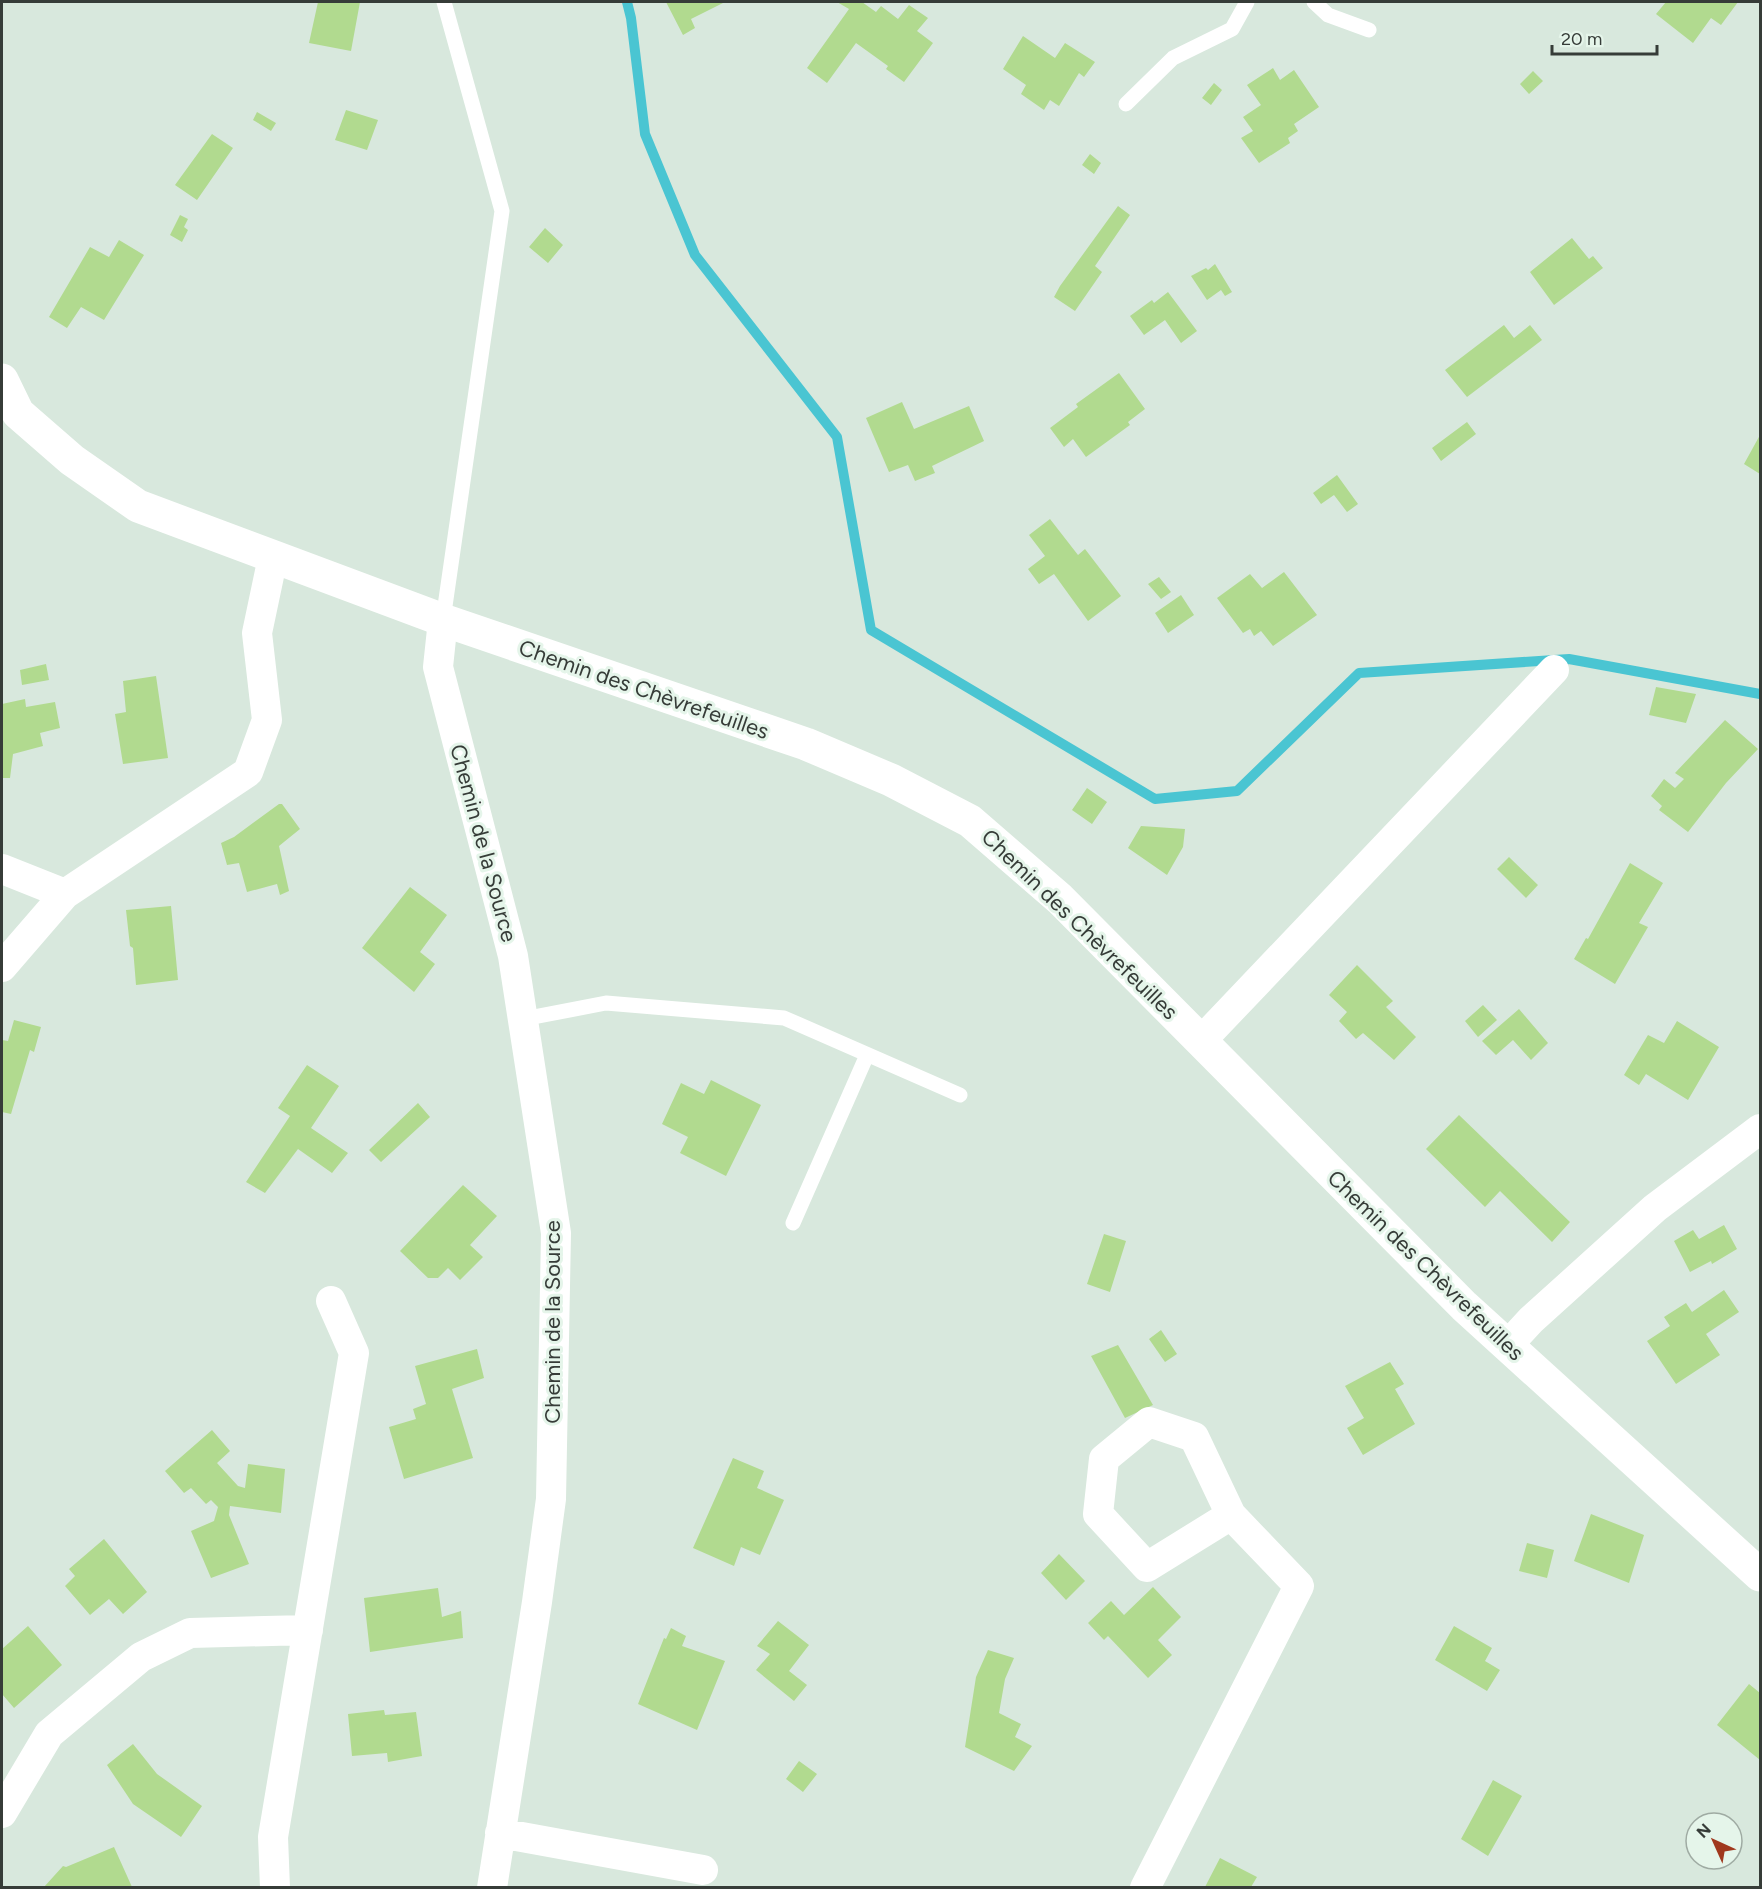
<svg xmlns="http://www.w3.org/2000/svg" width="1762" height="1889" font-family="Figtree,sans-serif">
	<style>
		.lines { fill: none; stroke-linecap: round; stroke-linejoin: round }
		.stream { stroke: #4ac5d2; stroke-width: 10 }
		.building { fill: #b1da8f }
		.service { stroke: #fff; stroke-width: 15 }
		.minor { stroke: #fff; stroke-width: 30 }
		.tertiary { stroke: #fff; stroke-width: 33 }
		.labels { text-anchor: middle; stroke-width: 6; stroke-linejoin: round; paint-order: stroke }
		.street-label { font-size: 22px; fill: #363c38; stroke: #e5f5ea }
	</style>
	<rect width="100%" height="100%" fill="#d8e8dd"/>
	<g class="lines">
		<path class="stream" d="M 627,2 L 631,18 L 645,134 L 695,255 L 837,437 L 871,630 L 1155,799 L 1237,791 L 1359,673 L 1569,659 L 1760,694"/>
	</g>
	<path class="building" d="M 318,2 L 360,2 L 351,51 L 309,43 Z
		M 666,2 L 725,2 L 691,19 L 695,28 L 683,35 Z
		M 837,2 L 862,2 L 876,12 L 881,6 L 898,19 L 909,5 L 928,18 L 917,31 L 933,43 L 904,82 L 886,69 L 888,66 L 856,43 L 827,83 L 807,68 L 849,9 Z
		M 1666,2 L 1738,2 L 1721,25 L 1711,18 L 1693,43 L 1656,14 Z
		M 1023,36 L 1055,58 L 1065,43 L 1095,62 L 1084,77 L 1079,73 L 1059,106 L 1050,100 L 1044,110 L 1021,94 L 1026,85 L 1003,69 Z
		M 1273,68 L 1280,80 L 1294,70 L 1319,107 L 1294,124 L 1298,131 L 1288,138 L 1290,143 L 1259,163 L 1241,138 L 1253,131 L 1243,117 L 1261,105 L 1247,85 Z
		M 1533,71 L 1543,81 L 1529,94 L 1520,84 Z
		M 1214,83 L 1222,90 L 1211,105 L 1202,98 Z
		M 346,110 L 378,120 L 367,150 L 335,140 Z
		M 257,112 L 276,123 L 271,131 L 253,120 Z
		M 212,134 L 233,148 L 197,200 L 175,185 Z
		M 1090,154 L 1101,163 L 1094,174 L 1082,165 Z
		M 1118,206 L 1130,215 L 1095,266 L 1102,272 L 1075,311 L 1054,297 L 1060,286 Z
		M 180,215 L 188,219 L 184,227 L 188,230 L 182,242 L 170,235 Z
		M 545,228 L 563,245 L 548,263 L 529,247 Z
		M 1572,238 L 1589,259 L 1593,256 L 1603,268 L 1554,305 L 1530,272 Z
		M 119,240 L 144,255 L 104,320 L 81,307 L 67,328 L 49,317 L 90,247 L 109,257 Z
		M 1215,264 L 1232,292 L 1225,296 L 1221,290 L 1207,300 L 1191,276 L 1206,268 L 1208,270 Z
		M 1168,292 L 1197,331 L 1181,343 L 1165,320 L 1144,335 L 1130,316 L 1152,300 L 1154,303 Z
		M 1504,325 L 1514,338 L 1530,325 L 1542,340 L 1467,397 L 1445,370 Z
		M 1119,373 L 1145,409 L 1128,422 L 1130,425 L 1086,457 L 1073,439 L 1064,447 L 1050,428 L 1078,407 L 1076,404 Z
		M 902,402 L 914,429 L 969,406 L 984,441 L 932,466 L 935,473 L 915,481 L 908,465 L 889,472 L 866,418 Z
		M 1467,422 L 1476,434 L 1441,461 L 1432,448 Z
		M 1760,435 L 1760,474 L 1744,464 Z
		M 1337,475 L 1358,504 L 1347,512 L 1334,495 L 1321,504 L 1313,493 Z
		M 1050,519 L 1078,555 L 1085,549 L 1121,596 L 1088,621 L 1054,574 L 1039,584 L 1028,569 L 1045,556 L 1029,535 Z
		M 1284,572 L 1317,615 L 1273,646 L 1261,631 L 1254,636 L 1250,629 L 1243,633 L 1217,598 L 1250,574 L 1262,588 Z
		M 1159,577 L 1171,592 L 1161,599 L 1148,584 Z
		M 1181,595 L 1194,615 L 1168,633 L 1155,613 Z
		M 46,664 L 49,680 L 22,685 L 20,670 Z
		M 156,676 L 168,758 L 123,764 L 115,714 L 126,712 L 123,681 Z
		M 1656,687 L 1696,694 L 1686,723 L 1649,715 Z
		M 25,699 L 26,707 L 55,702 L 60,728 L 40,733 L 43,746 L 13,754 L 10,778 L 2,778 L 2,704 Z
		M 1725,720 L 1758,749 L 1726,783 L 1688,832 L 1659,810 L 1662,806 L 1651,796 L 1664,779 L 1675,788 L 1684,779 L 1675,773 Z
		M 1087,788 L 1107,802 L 1092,824 L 1072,810 Z
		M 279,804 L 282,804 L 300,829 L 279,846 L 289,891 L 280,895 L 277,884 L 247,892 L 239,863 L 227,865 L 221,843 L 234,837 Z
		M 1141,826 L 1185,829 L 1183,847 L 1167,875 L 1128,848 Z
		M 1509,857 L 1538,885 L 1526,898 L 1497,869 Z
		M 1630,863 L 1663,883 L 1639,923 L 1648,927 L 1615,984 L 1574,959 L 1586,938 L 1588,939 Z
		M 410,887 L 447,915 L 420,952 L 435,964 L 414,992 L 362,948 Z
		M 171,906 L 178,980 L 136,985 L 133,948 L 130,946 L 126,910 Z
		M 1357,965 L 1393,1001 L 1386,1007 L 1416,1037 L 1394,1060 L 1363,1033 L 1356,1039 L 1339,1021 L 1347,1012 L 1329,995 Z
		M 1483,1005 L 1497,1020 L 1478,1037 L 1465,1021 Z
		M 1519,1009 L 1548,1043 L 1531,1060 L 1513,1040 L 1496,1055 L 1482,1041 Z
		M 14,1020 L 41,1027 L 34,1052 L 30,1050 L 11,1114 L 2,1112 L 2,1040 L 8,1041 Z
		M 1677,1021 L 1719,1047 L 1688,1100 L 1646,1074 L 1639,1085 L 1624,1075 L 1648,1035 L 1664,1043 Z
		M 307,1065 L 339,1086 L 311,1128 L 348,1153 L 332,1173 L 298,1149 L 265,1193 L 246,1182 L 290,1116 L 278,1108 Z
		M 711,1080 L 761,1105 L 726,1176 L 680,1153 L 688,1137 L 662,1124 L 681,1083 L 704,1094 Z
		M 418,1103 L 430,1117 L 381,1162 L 369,1150 Z
		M 1459,1115 L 1570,1222 L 1552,1242 L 1500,1191 L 1485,1207 L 1426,1149 Z
		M 463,1185 L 497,1216 L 470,1245 L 483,1257 L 460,1280 L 448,1268 L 438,1278 L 428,1278 L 400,1251 Z
		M 1724,1225 L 1737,1249 L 1712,1264 L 1711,1261 L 1690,1272 L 1674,1241 L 1693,1230 L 1699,1239 Z
		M 1104,1234 L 1126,1241 L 1110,1292 L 1087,1284 Z
		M 1724,1290 L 1739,1312 L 1706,1334 L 1720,1355 L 1676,1384 L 1647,1341 L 1670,1326 L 1664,1317 L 1686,1303 L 1692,1312 Z
		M 1161,1330 L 1177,1354 L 1165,1362 L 1149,1339 Z
		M 1118,1345 L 1153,1405 L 1125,1418 L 1091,1356 Z
		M 477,1349 L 484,1378 L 452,1389 L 473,1458 L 404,1479 L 389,1427 L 416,1419 L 413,1409 L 426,1404 L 415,1366 Z
		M 1390,1362 L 1404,1384 L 1395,1389 L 1415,1424 L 1363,1455 L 1347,1428 L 1364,1418 L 1345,1386 Z
		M 212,1430 L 230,1451 L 217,1463 L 238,1486 L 245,1488 L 248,1464 L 285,1469 L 281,1513 L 230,1506 L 229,1515 L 249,1564 L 211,1578 L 191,1531 L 214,1521 L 218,1507 L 211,1500 L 206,1504 L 191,1488 L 184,1493 L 165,1471 Z
		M 733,1458 L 764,1471 L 757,1488 L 784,1500 L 760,1555 L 741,1547 L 734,1566 L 693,1548 Z
		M 1591,1514 L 1644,1535 L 1629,1583 L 1574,1561 Z
		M 104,1539 L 147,1592 L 123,1614 L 109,1599 L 90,1615 L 65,1586 L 75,1576 L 69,1569 Z
		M 1527,1543 L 1554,1550 L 1547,1578 L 1519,1571 Z
		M 1059,1554 L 1085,1581 L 1066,1600 L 1041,1573 Z
		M 1153,1587 L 1181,1617 L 1158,1640 L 1172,1655 L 1148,1678 L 1108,1636 L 1104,1640 L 1088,1623 L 1111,1601 L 1124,1615 Z
		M 438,1588 L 442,1617 L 461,1611 L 463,1638 L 370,1652 L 364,1598 Z
		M 778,1621 L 809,1645 L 789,1671 L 807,1685 L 794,1701 L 756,1670 L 770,1654 L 757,1646 Z
		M 28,1626 L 62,1665 L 14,1708 L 2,1694 L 2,1649 Z
		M 1454,1626 L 1492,1648 L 1485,1661 L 1500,1670 L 1487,1691 L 1435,1660 Z
		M 671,1628 L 686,1636 L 682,1646 L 725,1661 L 697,1730 L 638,1704 L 664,1638 L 666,1639 Z
		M 988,1650 L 1014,1658 L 1005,1679 L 999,1713 L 1021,1724 L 1015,1737 L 1032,1746 L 1014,1771 L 965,1747 L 976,1677 Z
		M 1749,1684 L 1760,1693 L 1760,1760 L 1717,1725 Z
		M 384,1710 L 385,1715 L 416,1712 L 422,1756 L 388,1762 L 387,1753 L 352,1756 L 348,1714 Z
		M 133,1744 L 157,1774 L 202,1806 L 181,1837 L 133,1804 L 107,1765 Z
		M 799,1761 L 817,1774 L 803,1792 L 786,1779 Z
		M 1493,1780 L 1522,1796 L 1488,1856 L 1461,1839 Z
		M 114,1847 L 132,1887 L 44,1887 L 63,1866 L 66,1867 Z
		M 1220,1858 L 1257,1877 L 1251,1887 L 1205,1887 Z"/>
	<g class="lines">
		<path class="service" d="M 1314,2 L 1328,15 L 1369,30
			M 1126,104 L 1173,58 L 1232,29 L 1247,2
			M 443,620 L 502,211 L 444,2
			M 523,1019 L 606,1003 L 784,1018 L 960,1095
			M 793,1223 L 867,1055"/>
		<path class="minor" d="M 443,620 L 438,667 L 513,956 L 556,1233 L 551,1499 L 537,1602 L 492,1888
			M 2,869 L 65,894
			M 2,967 L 65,894 L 248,772 L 267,720 L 257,633 L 273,557
			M 1201,1041 L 1554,670
			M 1508,1345 L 1531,1320 L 1655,1208 L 1760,1129
			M 2,1813 L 49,1734 L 141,1657 L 190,1633 L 308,1630
			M 500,1833 L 703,1870
			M 275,1888 L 273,1837 L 354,1353 L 331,1301
			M 1145,1888 L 1299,1586 L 1231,1515 L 1194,1437 L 1149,1422 L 1104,1459 L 1098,1514 L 1147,1567 L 1231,1515"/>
		<path class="tertiary" d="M 2,380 L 18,413 L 72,460 L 138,506 L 443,620 L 806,744 L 891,780 L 970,821 L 1060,899 L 1464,1306 L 1760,1575"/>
	</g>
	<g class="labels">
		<g class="street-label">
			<text transform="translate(644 689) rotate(19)" y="8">Chemin des Chèvrefeuilles</text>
			<text transform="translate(484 843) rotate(75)" y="8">Chemin de la Source</text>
			<text transform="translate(1080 924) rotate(44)" y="8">Chemin des Chèvrefeuilles</text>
			<text transform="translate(1426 1265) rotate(44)" y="8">Chemin des Chèvrefeuilles</text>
			<text transform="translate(552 1322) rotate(-90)" y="8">Chemin de la Source</text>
		</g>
	</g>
	<rect width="1762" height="1889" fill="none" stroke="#363c38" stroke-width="6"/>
	<g transform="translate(1714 1841) rotate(315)"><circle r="28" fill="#e5f5ea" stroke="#9faba3" stroke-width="1.5"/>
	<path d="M0-4.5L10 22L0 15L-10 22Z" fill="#a0381d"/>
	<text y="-9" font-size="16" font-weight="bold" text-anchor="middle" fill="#363c38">N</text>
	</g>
	<path d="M1552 45v9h105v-9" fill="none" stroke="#363c38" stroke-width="3"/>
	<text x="1561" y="45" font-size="18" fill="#363c38" stroke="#e5f5ea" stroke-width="4.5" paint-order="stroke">20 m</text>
</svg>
